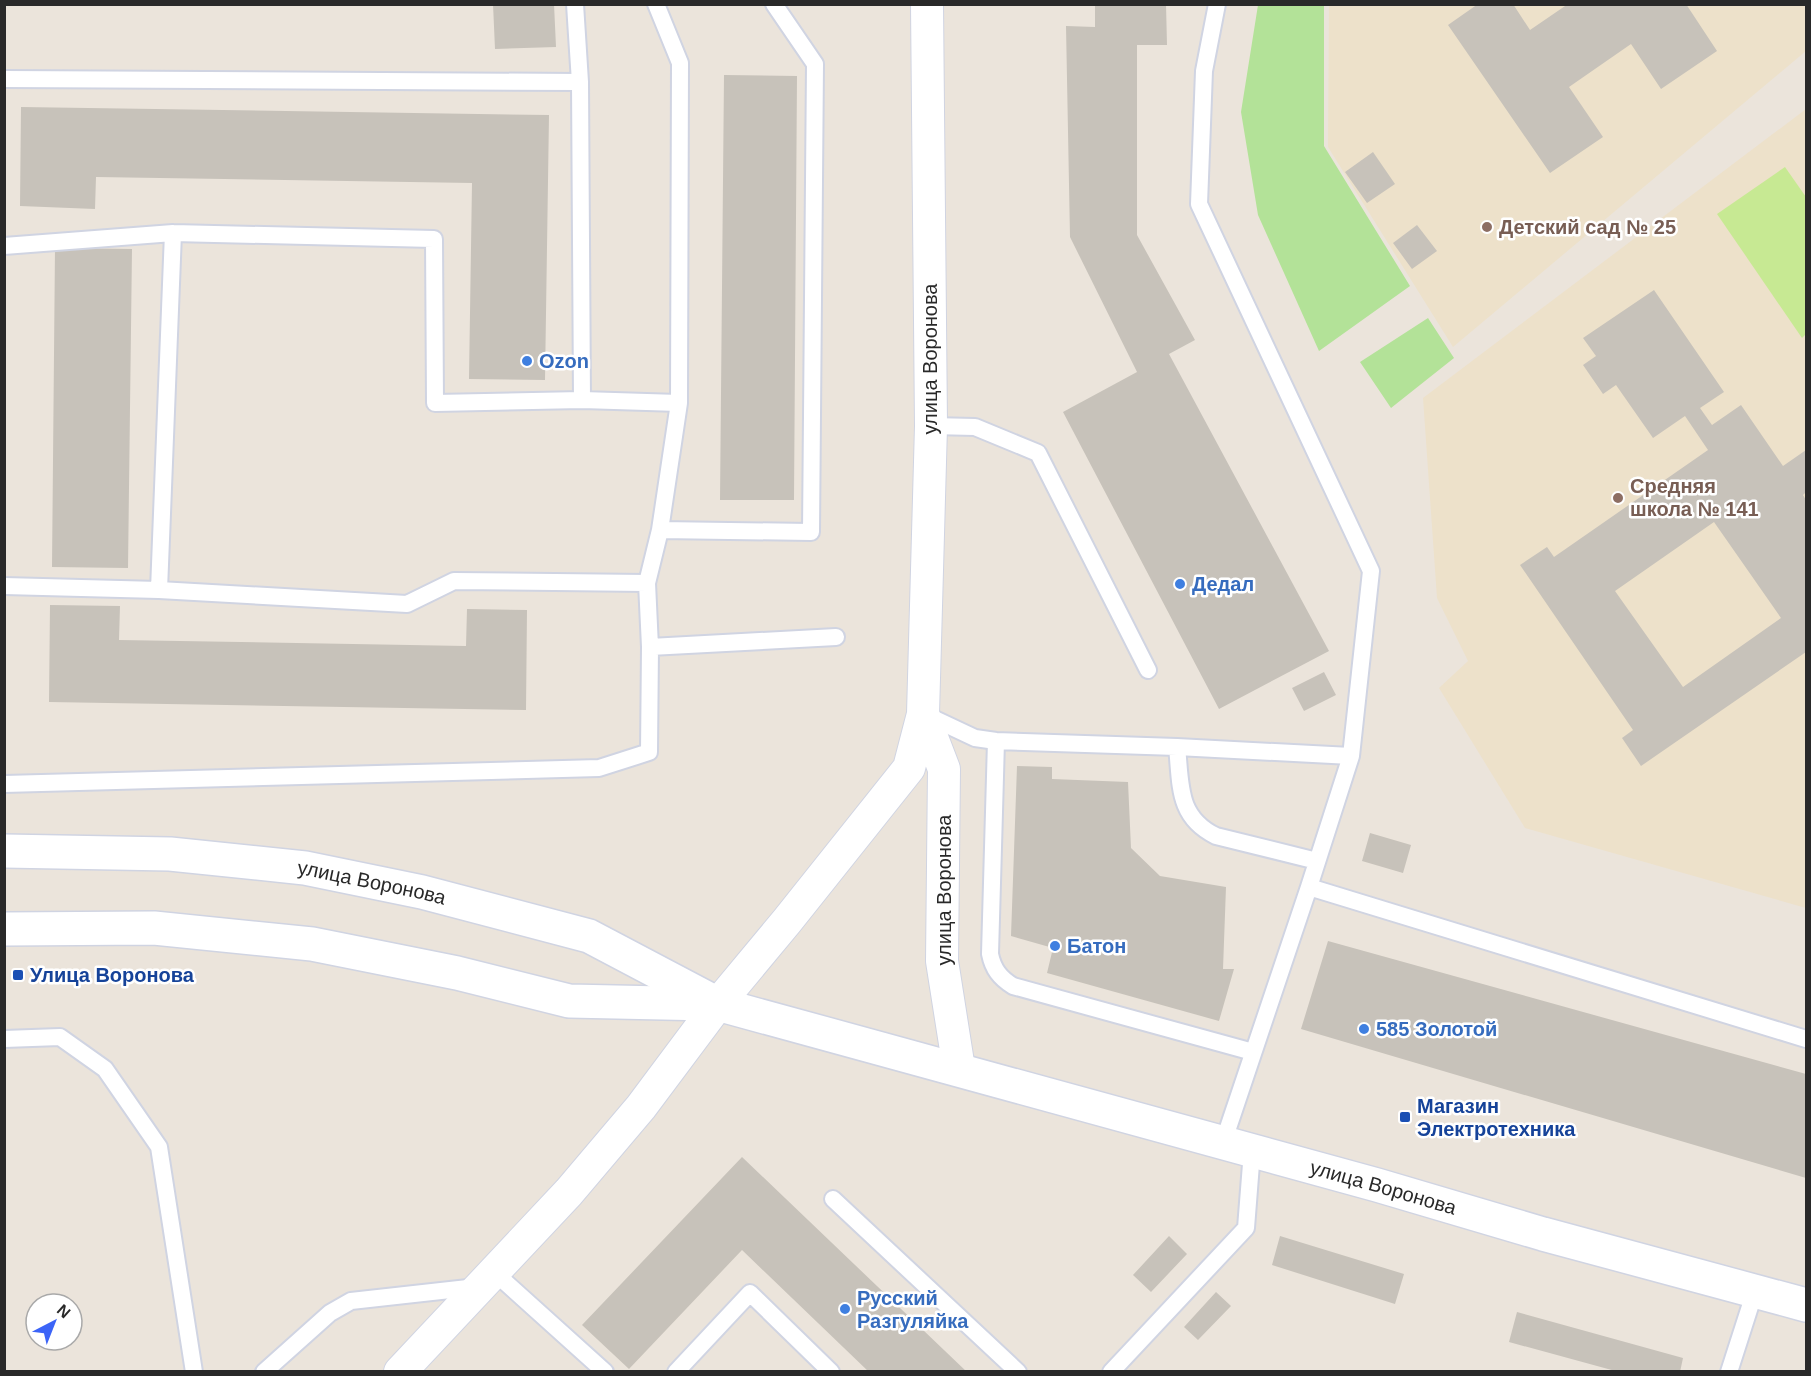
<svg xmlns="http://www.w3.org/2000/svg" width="1811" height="1376" font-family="Arial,sans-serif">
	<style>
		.education { fill: #ede1ca }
		.green { fill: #b3e298 }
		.pitch { fill: #c7e993 }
		.building { fill: #c7c2ba; fill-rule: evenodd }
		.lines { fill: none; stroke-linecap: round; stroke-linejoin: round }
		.service-casing { stroke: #d0d4e2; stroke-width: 20 }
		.minor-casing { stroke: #d0d4e2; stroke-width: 34 }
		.secondary-casing { stroke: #d0d4e2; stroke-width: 36 }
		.service { stroke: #fff; stroke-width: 16 }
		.minor { stroke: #fff; stroke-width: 32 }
		.secondary { stroke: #fff; stroke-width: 33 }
		.education-dot { fill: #8d6e63; stroke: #fff; stroke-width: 2 }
		.shop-dot { fill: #3f7fe0; stroke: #fff; stroke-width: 2 }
		.transit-dot { fill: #1a4fb4; stroke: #fff; stroke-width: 2 }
		.labels { text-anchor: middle; stroke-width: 5; stroke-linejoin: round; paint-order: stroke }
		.education-label { font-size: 20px; font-weight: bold; fill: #785e54; stroke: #fff; text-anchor: start }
		.street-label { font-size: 20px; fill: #292929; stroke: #fff }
		.shop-label { font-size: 20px; font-weight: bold; fill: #366cbe; stroke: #fff; text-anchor: start }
		.transit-label { font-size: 20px; font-weight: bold; fill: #164399; stroke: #fff; text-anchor: start }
	</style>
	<rect width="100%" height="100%" fill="#ebe4db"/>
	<path class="education" d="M 1329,5 L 1806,5 L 1806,51 L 1453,347 L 1328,147 Z
		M 1806,109 L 1806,908 L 1525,828 L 1439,688 L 1468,661 L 1437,598 L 1423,398 Z"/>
	<path class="green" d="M 1258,5 L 1324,5 L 1324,146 L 1410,286 L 1319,351 L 1258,215 L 1241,112 Z
		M 1428,318 L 1454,358 L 1391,408 L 1360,362 Z"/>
	<path class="pitch" d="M 1785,167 L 1806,197 L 1806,334 L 1802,338 L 1717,214 Z"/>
	<path class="building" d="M 493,4 L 554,4 L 556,47 L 495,49 Z
		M 1095,4 L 1166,4 L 1167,45 L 1137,45 L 1137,235 L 1195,340 L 1169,354 L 1329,651 L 1219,709 L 1063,412 L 1137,372 L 1070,237 L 1066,26 L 1095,27 Z
		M 1478,4 L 1513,4 L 1530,30 L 1568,4 L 1686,4 L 1717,51 L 1661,89 L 1631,44 L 1569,87 L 1603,137 L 1550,173 L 1448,25 Z
		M 724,75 L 797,76 L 794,500 L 720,500 Z
		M 21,107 L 549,115 L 545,380 L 469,379 L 472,183 L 96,177 L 95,209 L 20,206 Z
		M 1373,152 L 1395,184 L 1367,203 L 1345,172 Z
		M 1417,225 L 1437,251 L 1412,269 L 1393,243 Z
		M 55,248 L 132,249 L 128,568 L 52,567 Z
		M 1654,290 L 1724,392 L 1700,408 L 1712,425 L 1741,405 L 1783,466 L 1806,450 L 1806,492 L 1803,495 L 1806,500 L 1806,652 L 1641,766 L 1622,738 L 1633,730 L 1520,565 L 1547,547 L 1554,557 L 1708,450 L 1685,416 L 1653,438 L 1616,385 L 1603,394 L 1583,365 L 1596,356 L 1583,338 ZM 1714,522 L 1781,618 L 1683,687 L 1615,591 Z
		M 50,605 L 120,606 L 119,640 L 466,646 L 467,609 L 527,610 L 526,710 L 49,702 Z
		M 1324,672 L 1336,695 L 1304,711 L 1292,688 Z
		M 1017,766 L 1052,767 L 1052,779 L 1128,782 L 1131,848 L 1160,876 L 1226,887 L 1223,969 L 1234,969 L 1219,1021 L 1047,973 L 1053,948 L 1011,936 Z
		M 1370,833 L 1411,845 L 1403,873 L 1362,861 Z
		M 1328,941 L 1806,1074 L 1806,1178 L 1301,1029 Z
		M 742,1157 L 967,1372 L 869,1372 L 742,1250 L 629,1369 L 582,1325 Z
		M 1169,1236 L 1187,1254 L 1151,1292 L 1133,1275 Z
		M 1280,1236 L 1404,1274 L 1395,1304 L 1272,1265 Z
		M 1216,1292 L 1231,1306 L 1198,1340 L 1184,1327 Z
		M 1517,1312 L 1683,1358 L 1680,1372 L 1619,1372 L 1509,1342 Z"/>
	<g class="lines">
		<defs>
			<path id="service" d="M 1217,4 L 1204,71 L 1199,204 L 1371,571 L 1351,756 L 1309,887 L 1223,1143
				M 4,79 L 580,82
				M 4,246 L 173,233 L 434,239 L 435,403 L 582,400 L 580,82 L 575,4
				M 582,400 L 679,403
				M 931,426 L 975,427 L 1038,453 L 1148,670
				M 660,530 L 811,532 L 815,64 L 774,4
				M 4,586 L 159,590 L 407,604 L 454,581 L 647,583
				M 159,590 L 173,233
				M 650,647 L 836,637
				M 924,714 L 975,738 L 996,741 L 1177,747 L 1351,756
				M 996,741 L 990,954 C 993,969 1000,978 1013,986 L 1253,1052
				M 1177,747 C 1181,785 1177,817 1216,836 L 1317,861
				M 4,784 L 599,768 L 649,752 L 650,647 L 647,583 L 660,530 L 679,403 L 680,63 L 656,4
				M 1309,887 L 1806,1039
				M 4,1039 L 60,1037 L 105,1069 L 159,1147 L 194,1372
				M 833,1199 L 1018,1372
				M 494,1272 L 605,1372
				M 264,1372 L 330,1313 L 351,1301 L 477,1287
				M 676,1372 L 750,1293 L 831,1372
				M 1111,1372 L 1246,1228 L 1252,1151
				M 1729,1372 L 1755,1291"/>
			<path id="minor" d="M 923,714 L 944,769 L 942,961 L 959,1069
				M 400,1372 L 569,1192 L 641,1107 L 718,1004 L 787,921 L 909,768 L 923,714 L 931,426 L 927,4"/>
			<g id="secondary">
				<path id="s1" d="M 4,851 L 170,854 L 305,868 L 422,892 L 589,936 L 718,1004"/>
				<path d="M 4,929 L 154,928 L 312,944 L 457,973 L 569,1001 L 710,1004"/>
				<path id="s2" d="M 721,1005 L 1377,1185 L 1543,1234 L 1806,1305"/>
			</g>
		</defs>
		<use href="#service" class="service-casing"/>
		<use href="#minor" class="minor-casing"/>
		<use href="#secondary" class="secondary-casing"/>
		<use href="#service" class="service"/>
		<use href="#minor" class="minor"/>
		<use href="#secondary" class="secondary"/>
	</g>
	<g class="education-dot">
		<circle cx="1487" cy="227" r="6"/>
		<circle cx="1618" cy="498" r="6"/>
	</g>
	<g class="shop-dot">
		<circle cx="527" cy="361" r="6"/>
		<circle cx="1180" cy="584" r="6"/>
		<circle cx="1055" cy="946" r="6"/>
		<circle cx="1364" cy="1029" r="6"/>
		<circle cx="845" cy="1309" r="6"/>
	</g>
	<g class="transit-dot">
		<rect x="12" y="969" width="12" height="12" rx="3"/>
		<rect x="1399" y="1111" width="12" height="12" rx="3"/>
	</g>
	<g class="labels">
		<g class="education-label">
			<text x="1499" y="234">Детский сад № 25</text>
			<text x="1630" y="493">Средняя<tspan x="1630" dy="23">школа № 141</tspan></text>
		</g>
		<g class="street-label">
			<text transform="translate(930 359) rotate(-90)" y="7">улица Воронова</text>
			<text dy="7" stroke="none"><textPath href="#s1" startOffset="370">улица Воронова</textPath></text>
			<text transform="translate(944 890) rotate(-90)" y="7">улица Воронова</text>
			<text dy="7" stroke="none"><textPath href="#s2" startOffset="687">улица Воронова</textPath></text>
		</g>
		<g class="shop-label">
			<text x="539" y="368">Ozon</text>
			<text x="1192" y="591">Дедал</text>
			<text x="1067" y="953">Батон</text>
			<text x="1376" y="1036">585 Золотой</text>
			<text x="857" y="1305">Русский<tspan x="857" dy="23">Разгуляйка</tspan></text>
		</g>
		<g class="transit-label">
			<text x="30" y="982">Улица Воронова</text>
			<text x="1417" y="1113">Магазин<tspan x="1417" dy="23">Электротехника</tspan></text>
		</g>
	</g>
	<rect width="1811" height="1376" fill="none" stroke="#292929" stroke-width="12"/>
	<g transform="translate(54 1322) rotate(42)"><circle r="28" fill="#ffffff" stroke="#a9a9a9" stroke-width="1.5"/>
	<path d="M0-4.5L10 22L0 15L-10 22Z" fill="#3c64f7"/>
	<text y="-9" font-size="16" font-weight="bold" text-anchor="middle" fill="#292929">N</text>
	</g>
</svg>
